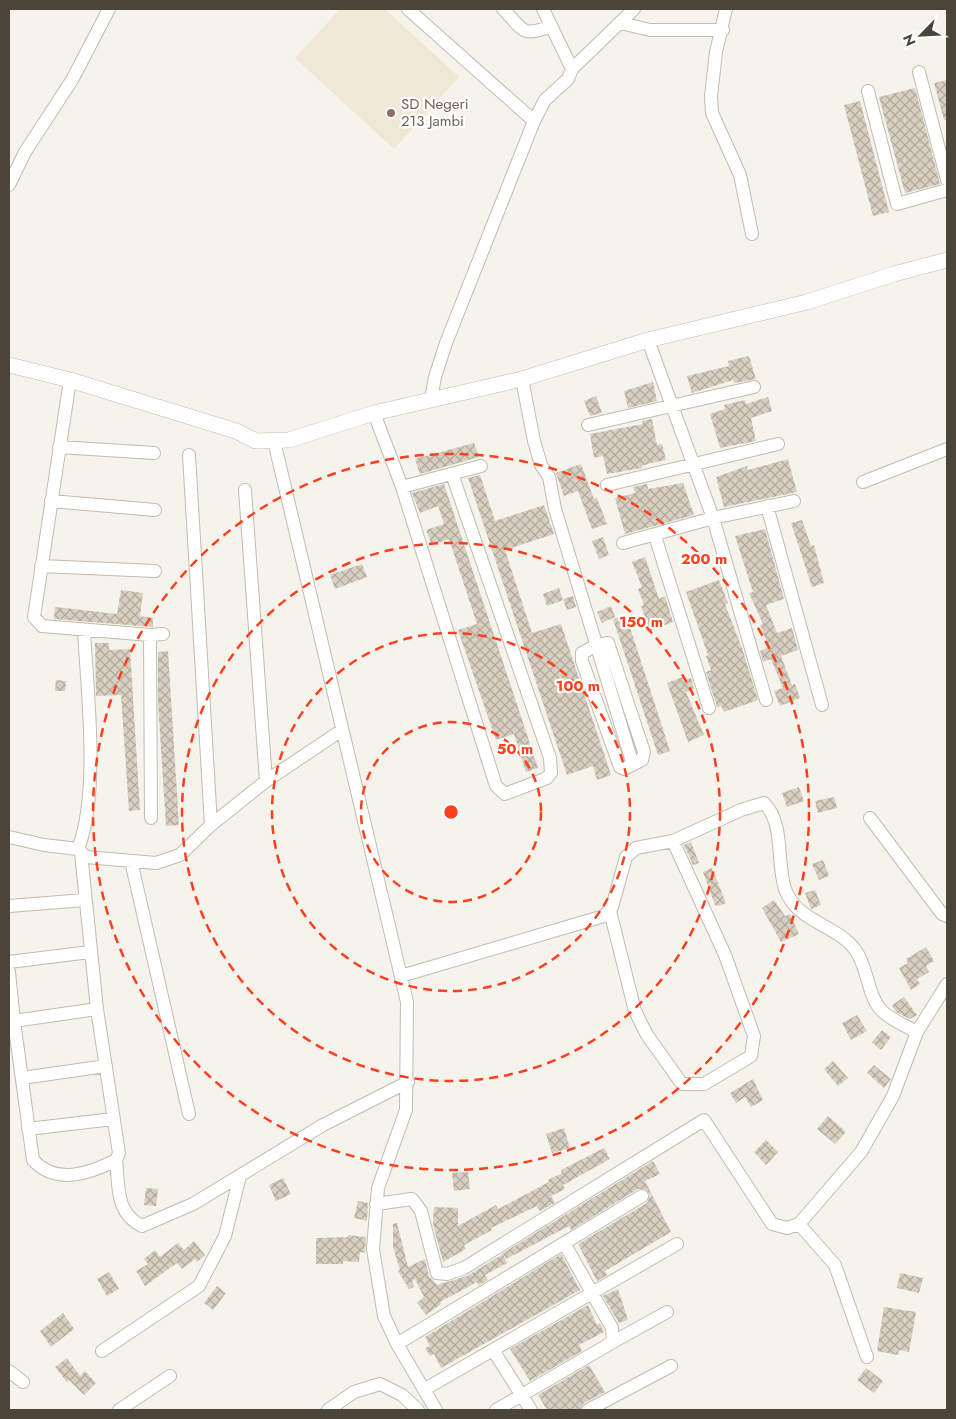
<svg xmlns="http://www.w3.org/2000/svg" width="956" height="1419" font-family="Jost,sans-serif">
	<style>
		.education { fill: #efe8d6 }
		.building { fill: url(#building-cross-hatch) }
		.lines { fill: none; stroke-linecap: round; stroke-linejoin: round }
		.minor-casing { stroke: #c2bbae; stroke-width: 14 }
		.tertiary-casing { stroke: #c2bbae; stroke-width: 16 }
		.minor { stroke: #fff; stroke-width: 12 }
		.tertiary { stroke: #fff; stroke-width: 15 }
		.ring { fill: none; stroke: #fc3f1d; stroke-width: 2.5; stroke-dasharray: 9 6 }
		.education-dot { fill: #8d6e63; stroke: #fff; stroke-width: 2 }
		.labels { text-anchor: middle; stroke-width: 4.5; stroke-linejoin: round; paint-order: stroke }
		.education-label { font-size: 15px; fill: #785e54; stroke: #fff; text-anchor: start }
		.centre { fill: #fc3f1d; stroke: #fff; stroke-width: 2.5 }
		.ring-label { font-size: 15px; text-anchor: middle; font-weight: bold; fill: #fc3f1d; stroke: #fff; stroke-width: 4.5; stroke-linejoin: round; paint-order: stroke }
	</style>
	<defs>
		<pattern id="building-cross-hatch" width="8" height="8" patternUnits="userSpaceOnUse" patternTransform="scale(1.25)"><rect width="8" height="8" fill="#d8cfc1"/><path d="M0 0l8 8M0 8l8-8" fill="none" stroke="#b1aa9e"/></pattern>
	</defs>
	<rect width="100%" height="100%" fill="#f6f3ec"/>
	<path class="education" d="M 340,9 L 385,9 L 459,77 L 394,149 L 295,58 Z"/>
	<path class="building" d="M 947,80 L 947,120 L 944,120 L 934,83 Z
		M 915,88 L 940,184 L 905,193 L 879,97 Z
		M 860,101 L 889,212 L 873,216 L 844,105 Z
		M 749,356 L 756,379 L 734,383 L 733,380 L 692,393 L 687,376 L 729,366 L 728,361 Z
		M 653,382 L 657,401 L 628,408 L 624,391 Z
		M 596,396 L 602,413 L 590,416 L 584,401 Z
		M 768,397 L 772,411 L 751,418 L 756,441 L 720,448 L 710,414 L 725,409 L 724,405 L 745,400 L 746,404 Z
		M 652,419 L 657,445 L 662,444 L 666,460 L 651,463 L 642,466 L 642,468 L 607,474 L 603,456 L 594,458 L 590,434 L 643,424 L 642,421 Z
		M 474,443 L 479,457 L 420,474 L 415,459 Z
		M 788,459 L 797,492 L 724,507 L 716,477 L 747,466 L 748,470 Z
		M 581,464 L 594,499 L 597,498 L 607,524 L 592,529 L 578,491 L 564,496 L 556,473 Z
		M 480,475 L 495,521 L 544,505 L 554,534 L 505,550 L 532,633 L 561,624 L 611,775 L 597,780 L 593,766 L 567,775 L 468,478 Z
		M 683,483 L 694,515 L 625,534 L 615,498 L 635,493 L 633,487 L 647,484 L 648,489 Z
		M 444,484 L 538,768 L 526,772 L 514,734 L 496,740 L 458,630 L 477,624 L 449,539 L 432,545 L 426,530 L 444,524 L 438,506 L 420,513 L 412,493 Z
		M 802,520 L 811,546 L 814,545 L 824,583 L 812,587 L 791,523 Z
		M 765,529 L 784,599 L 766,605 L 777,633 L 792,628 L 798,650 L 781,656 L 792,685 L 795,684 L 800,698 L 780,706 L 774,691 L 783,688 L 771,659 L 763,662 L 760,651 L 769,647 L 760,625 L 763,624 L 749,593 L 753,592 L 735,536 Z
		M 603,537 L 609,555 L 599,559 L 592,541 Z
		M 645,557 L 659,599 L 665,596 L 673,622 L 650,631 L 641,606 L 644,605 L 638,589 L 642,587 L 632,562 Z
		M 362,564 L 367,577 L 335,589 L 330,575 Z
		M 719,580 L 728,603 L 725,604 L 743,651 L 758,700 L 724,712 L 721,706 L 717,707 L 706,672 L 711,670 L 706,656 L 708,655 L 686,592 Z
		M 559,588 L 563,600 L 547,606 L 543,594 Z
		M 121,590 L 143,593 L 140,616 L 153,618 L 153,627 L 54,619 L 55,607 L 117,614 Z
		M 573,596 L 576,607 L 567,610 L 563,599 Z
		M 611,606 L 615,617 L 602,623 L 597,612 Z
		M 626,615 L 670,751 L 658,755 L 613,619 Z
		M 95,643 L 109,643 L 109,650 L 130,649 L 140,810 L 129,811 L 121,695 L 96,696 Z
		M 168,651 L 179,825 L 166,826 L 158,702 L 158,652 Z
		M 685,676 L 686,680 L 691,678 L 694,689 L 686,692 L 704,735 L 688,742 L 667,683 Z
		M 56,680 L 66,681 L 65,691 L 55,691 Z
		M 799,787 L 804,801 L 787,807 L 782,793 Z
		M 834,797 L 837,808 L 818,813 L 815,801 Z
		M 691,842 L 699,863 L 693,865 L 684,845 Z
		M 823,860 L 829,876 L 819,880 L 812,864 Z
		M 712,868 L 726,903 L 718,906 L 715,905 L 703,872 Z
		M 815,890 L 821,905 L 811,909 L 805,893 Z
		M 774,900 L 785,916 L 790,914 L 799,934 L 781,942 L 762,908 Z
		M 926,947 L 934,961 L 926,966 L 929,972 L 917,979 L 920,984 L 911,990 L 899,968 L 908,963 L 906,959 Z
		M 904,997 L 917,1015 L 910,1019 L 896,1012 L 892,1005 Z
		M 857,1015 L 867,1031 L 851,1040 L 842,1023 Z
		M 882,1030 L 891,1037 L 881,1050 L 872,1042 Z
		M 833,1061 L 848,1078 L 838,1086 L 824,1069 Z
		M 874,1065 L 891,1079 L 884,1088 L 867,1073 Z
		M 753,1079 L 763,1100 L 751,1107 L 745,1097 L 736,1103 L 730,1093 Z
		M 828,1116 L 846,1132 L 835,1144 L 817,1129 Z
		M 564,1128 L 570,1148 L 552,1153 L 546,1134 Z
		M 766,1140 L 778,1152 L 766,1165 L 754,1152 Z
		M 604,1148 L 610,1159 L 563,1185 L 565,1189 L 551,1196 L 555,1203 L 540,1211 L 537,1206 L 491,1228 L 492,1230 L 464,1245 L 466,1249 L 443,1262 L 433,1224 L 434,1207 L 458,1208 L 458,1226 L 496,1205 L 498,1209 L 549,1182 L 548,1180 L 562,1173 L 561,1170 Z
		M 653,1161 L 660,1174 L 645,1181 L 671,1232 L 605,1271 L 607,1275 L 597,1281 L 578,1244 L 647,1203 L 650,1195 L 645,1189 L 638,1189 L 571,1230 L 569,1226 L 506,1259 L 503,1253 Z
		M 468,1172 L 470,1189 L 454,1191 L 452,1173 Z
		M 283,1178 L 291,1194 L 276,1201 L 269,1185 Z
		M 146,1188 L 158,1189 L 156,1206 L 144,1205 Z
		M 358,1201 L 368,1203 L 367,1221 L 354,1218 Z
		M 397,1223 L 408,1267 L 425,1259 L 429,1276 L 437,1285 L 467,1276 L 503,1254 L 507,1263 L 485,1275 L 488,1280 L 479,1285 L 477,1282 L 440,1302 L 441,1304 L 426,1315 L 417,1303 L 424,1297 L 415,1279 L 412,1281 L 414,1287 L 409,1289 L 398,1271 L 400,1270 L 393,1247 L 393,1224 Z
		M 348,1235 L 366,1237 L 365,1253 L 360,1252 L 359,1262 L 343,1261 L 343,1264 L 316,1264 L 316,1238 L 348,1237 Z
		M 194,1241 L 205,1255 L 197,1262 L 195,1259 L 182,1269 L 177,1263 L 145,1286 L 136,1271 L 148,1264 L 144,1259 L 155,1250 L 160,1257 L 178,1243 L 184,1250 Z
		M 561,1254 L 580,1290 L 441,1368 L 434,1354 L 430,1356 L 425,1348 L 430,1346 L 425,1337 Z
		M 109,1272 L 119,1289 L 107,1296 L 97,1279 Z
		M 900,1273 L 923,1278 L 919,1293 L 897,1288 Z
		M 217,1286 L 226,1293 L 213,1310 L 204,1303 Z
		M 618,1289 L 628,1320 L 619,1323 L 603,1296 Z
		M 588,1305 L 597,1325 L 600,1323 L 604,1332 L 579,1345 L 582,1351 L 530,1381 L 510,1349 Z
		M 884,1307 L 916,1312 L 909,1352 L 899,1350 L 898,1355 L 877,1351 Z
		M 63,1313 L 74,1329 L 51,1347 L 40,1331 Z
		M 67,1358 L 80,1376 L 85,1371 L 96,1383 L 84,1395 L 69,1380 L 67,1382 L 55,1367 Z
		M 589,1365 L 605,1392 L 584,1403 L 580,1410 L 547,1410 L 538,1395 Z
		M 866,1368 L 883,1381 L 874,1393 L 857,1380 Z"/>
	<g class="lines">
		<defs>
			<path id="minor" d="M 408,9 L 534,121
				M 503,9 C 524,30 521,38 551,26
				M 543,9 L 572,69
				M 726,9 L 716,52 L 711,96 L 712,113 L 740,175 L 752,234
				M 621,23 L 650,30 L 723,30
				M 919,72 L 947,180
				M 868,91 L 897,204 L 947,190
				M 9,185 L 25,152 L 72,80 L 109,9
				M 648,340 L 713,518 L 766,700
				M 522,379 L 534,441 L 541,465 L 549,477 L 555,509 L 633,765
				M 70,380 L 34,617 L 42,626 L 150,635 L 163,634
				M 431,399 L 435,377 L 446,343 L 534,121 L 545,100 L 568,79 L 572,69 L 634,9
				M 374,413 L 402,487 L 496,786 L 505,794 L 547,778 L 551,773 L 550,758 L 452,474
				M 588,425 L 754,387
				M 274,441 L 407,1002 L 406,1110 L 378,1188 L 373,1249 L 384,1316 L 397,1344 L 436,1410
				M 59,447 L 154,453
				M 189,455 L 211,825
				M 863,482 L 947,449
				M 607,485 L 778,444
				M 402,487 L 481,466
				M 245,490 L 266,781
				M 51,501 L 155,510
				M 767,506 L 822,705
				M 655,536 L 709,708
				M 623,543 L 713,518 L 794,501
				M 41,566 L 155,571
				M 150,635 L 151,818
				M 608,643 L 644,752 L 642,760 L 624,769 L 620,767 L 582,661 L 582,653 L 597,645 Z
				M 870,818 L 942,914 L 947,916
				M 9,837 L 44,845 L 78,849 L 86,857 L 156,863 L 180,855 L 211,825 L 266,781 L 342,730
				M 78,849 C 100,793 87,691 84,630
				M 131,861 L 189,1114
				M 9,906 L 85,900
				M 610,911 L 635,1011 L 647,1035 L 682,1084 L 704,1084 L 751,1056 L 754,1036 L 725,955 L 673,841
				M 9,962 L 90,952
				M 9,972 L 14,1021 L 97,1009 L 81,853
				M 401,976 L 604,916 L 612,907 L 626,857 L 636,848 L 673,841 L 741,810 L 764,803 C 785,824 776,862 785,889 C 797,923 837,924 856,951 C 868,968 867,994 881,1010 C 889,1019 906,1026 917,1032
				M 14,1021 L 33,1160 C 56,1185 89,1174 116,1160 L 119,1153 L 97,1009
				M 22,1078 L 106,1066
				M 28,1129 L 113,1119
				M 116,1160 C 119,1186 115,1213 142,1226 L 193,1204 L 323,1125 L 408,1082
				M 376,1204 L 412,1199 L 421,1211 L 437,1273 L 447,1274 L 464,1268 L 704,1120 L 772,1224 L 787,1228 L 799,1224 L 861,1152 L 893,1096 L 917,1032 L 947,984
				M 799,1224 L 835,1265 L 867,1357
				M 613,1342 L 667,1312
				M 397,1344 L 642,1196
				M 493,1350 L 531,1410
				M 102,1351 L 199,1286 L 225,1236 L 240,1176
				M 9,1371 L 23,1382
				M 425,1389 L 677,1244
				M 119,1410 L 170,1376
				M 328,1410 L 354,1392 L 380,1384 L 402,1395 L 418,1410
				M 496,1410 L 613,1342 L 612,1328 L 564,1243
				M 588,1410 L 671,1366"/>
			<path id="tertiary" d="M 9,365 L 70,380 L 236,431 L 256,441 L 289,440 L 374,413 L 522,379 L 648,340 L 807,302 L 894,274 L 947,260"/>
		</defs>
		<use href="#minor" class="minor-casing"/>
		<use href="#tertiary" class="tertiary-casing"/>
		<use href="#minor" class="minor"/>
		<use href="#tertiary" class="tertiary"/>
	</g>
	<g class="ring">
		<circle cx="451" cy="812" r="90"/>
		<circle cx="451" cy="812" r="179"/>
		<circle cx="451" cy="812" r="269"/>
		<circle cx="451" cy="812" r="358"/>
	</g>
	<circle class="education-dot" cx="391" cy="113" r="5"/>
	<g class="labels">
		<g class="education-label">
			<text x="401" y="109">SD Negeri<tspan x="401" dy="17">213 Jambi</tspan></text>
		</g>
	</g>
	<circle cx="451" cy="812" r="8" class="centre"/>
	<g class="ring-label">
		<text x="704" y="564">200 m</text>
		<text x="641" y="627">150 m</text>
		<text x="578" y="691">100 m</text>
		<text x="515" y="754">50 m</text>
	</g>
	<rect width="956" height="1419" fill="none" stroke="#4b4439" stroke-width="20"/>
	<g transform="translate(921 35) rotate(246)" stroke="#ffffff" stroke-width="4" paint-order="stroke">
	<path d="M0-4L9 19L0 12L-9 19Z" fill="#4b4439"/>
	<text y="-8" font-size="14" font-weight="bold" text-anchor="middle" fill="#4b4439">N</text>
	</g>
</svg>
